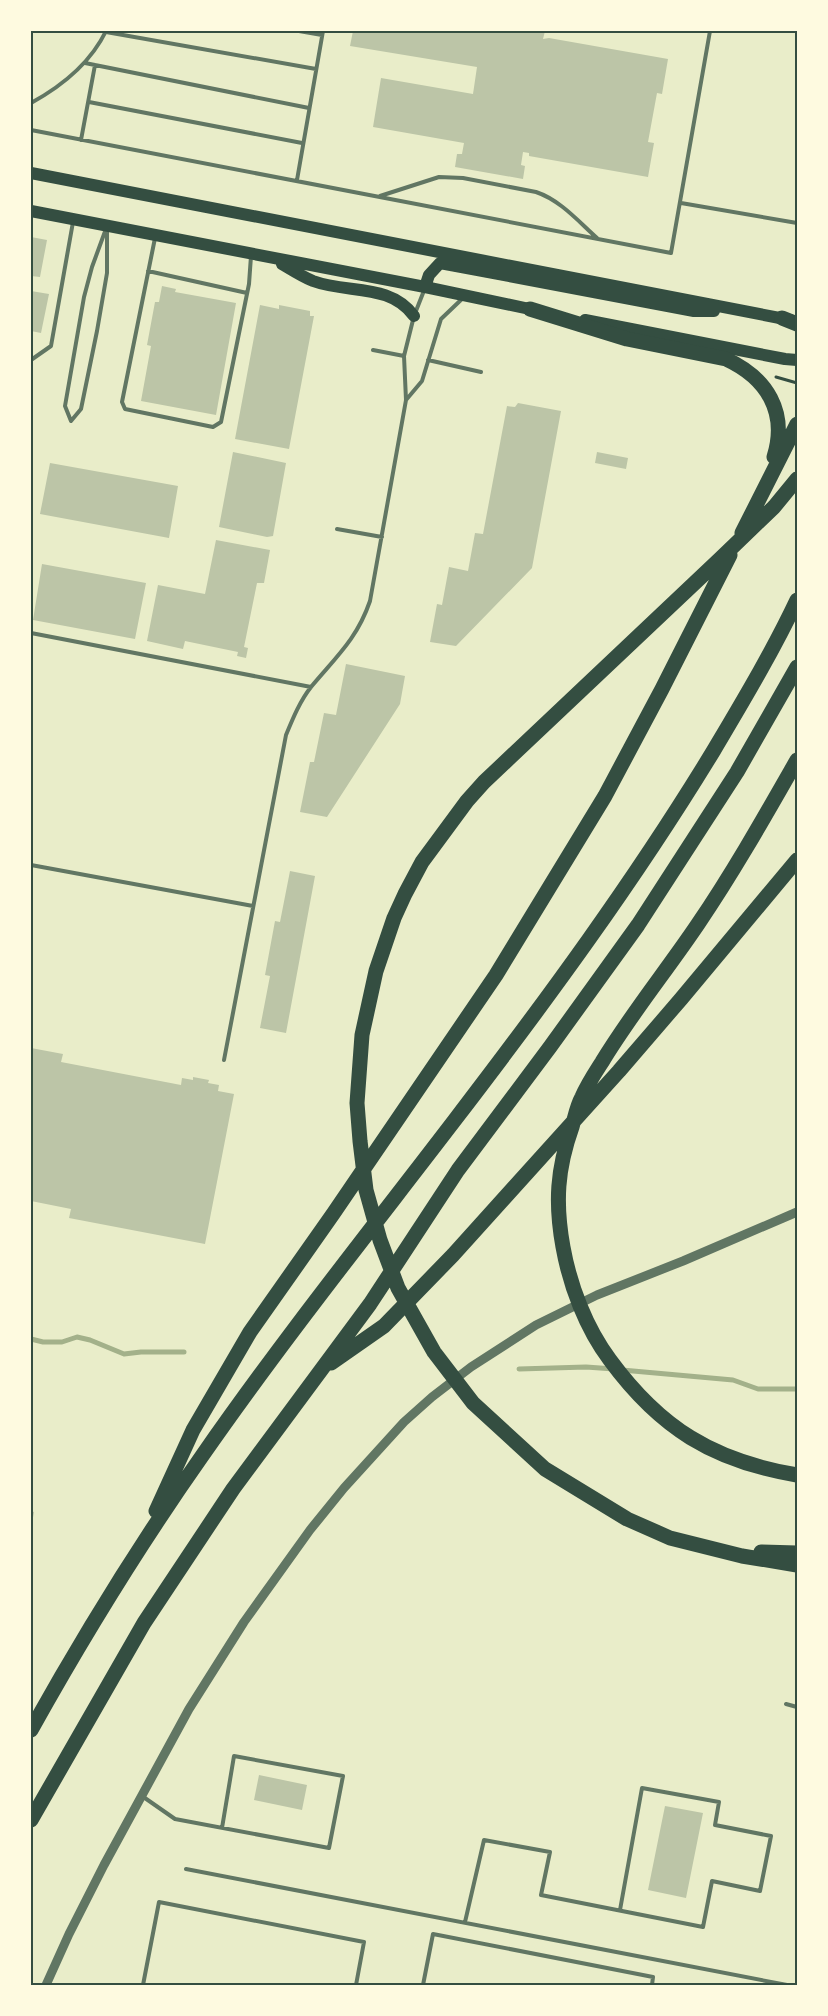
<svg xmlns="http://www.w3.org/2000/svg" width="828" height="2016" font-family="Raleway,sans-serif">
	<style>
		.lines { fill: none; stroke-linecap: round; stroke-linejoin: round }
		.stream { stroke: #a3b18a; stroke-width: 5 }
		.building { fill: #bcc5a7 }
		.path { stroke: #344e41; stroke-width: 3 }
		.service { stroke: #617663; stroke-width: 4 }
		.tertiary { stroke: #617663; stroke-width: 9 }
		.primary { stroke: #344e41; stroke-width: 12 }
		.motorway { stroke: #344e41; stroke-width: 15 }
		.neatline { fill: none; stroke: #344e41; stroke-width: 2 }
	</style>
	<rect width="100%" height="100%" fill="#e9edc9"/>
	<g class="lines">
		<path class="stream" d="M 31,1339 L 43,1342 L 62,1342 L 77,1337 L 90,1340 L 124,1354 L 141,1352 L 184,1352
			M 519,1369 L 586,1367 L 614,1369
			M 622,1370 L 733,1380 L 758,1389 L 797,1389"/>
	</g>
	<path class="building" d="M 353,31 L 545,31 L 543,39 L 549,38 L 668,59 L 662,94 L 657,93 L 648,142 L 654,143 L 648,177 L 529,156 L 529,153 L 523,152 L 521,165 L 525,166 L 523,179 L 455,167 L 457,154 L 462,154 L 464,143 L 373,127 L 381,78 L 473,94 L 477,67 L 350,46 Z
		M 31,237 L 47,240 L 40,277 L 31,276 Z
		M 162,286 L 176,289 L 175,292 L 236,303 L 216,415 L 141,401 L 151,346 L 147,345 L 155,302 L 159,302 Z
		M 31,291 L 49,294 L 41,333 L 31,331 Z
		M 260,305 L 279,309 L 279,305 L 310,311 L 310,316 L 314,316 L 289,449 L 235,439 Z
		M 518,403 L 561,411 L 532,568 L 456,646 L 430,642 L 437,604 L 442,605 L 449,567 L 468,571 L 475,533 L 483,534 L 507,406 L 515,407 Z
		M 233,452 L 286,463 L 273,536 L 267,537 L 219,527 Z
		M 597,452 L 628,458 L 626,469 L 595,463 Z
		M 50,463 L 178,486 L 169,538 L 40,514 Z
		M 216,540 L 270,550 L 264,583 L 257,583 L 244,647 L 248,648 L 246,658 L 237,656 L 238,652 L 185,641 L 183,649 L 147,641 L 158,585 L 205,594 Z
		M 42,564 L 146,583 L 135,639 L 33,620 Z
		M 346,664 L 405,676 L 400,704 L 327,817 L 300,812 L 310,762 L 314,762 L 324,713 L 336,715 Z
		M 290,871 L 315,876 L 286,1033 L 260,1028 L 270,976 L 265,975 L 275,921 L 280,922 Z
		M 31,1048 L 63,1054 L 61,1062 L 181,1085 L 182,1078 L 193,1080 L 193,1077 L 209,1080 L 208,1083 L 219,1085 L 218,1091 L 234,1094 L 205,1244 L 69,1218 L 71,1209 L 31,1201 Z
		M 31,1511 L 34,1512 L 32,1523 L 31,1523 Z
		M 259,1775 L 307,1785 L 302,1810 L 254,1800 Z
		M 665,1806 L 703,1813 L 686,1898 L 648,1890 Z"/>
	<g class="lines">
		<path class="path" d="M 776,377 L 797,383"/>
		<path class="service" d="M 299,31 L 322,35
			M 106,32 L 316,69
			M 85,63 L 309,108
			M 89,102 L 302,143
			M 31,103 C 62,86 90,64 106,31
			M 31,130 L 671,253 L 710,31
			M 81,140 L 95,65
			M 297,180 L 323,31
			M 380,196 L 439,177 L 463,178 L 536,192 C 560,200 578,221 597,238
			M 681,203 L 797,223
			M 107,226 L 107,273 L 97,331 L 81,409 L 71,421 L 65,406 L 84,297 L 92,267 Z
			M 155,238 L 122,402 L 125,409 L 213,427 L 221,422 L 249,284 L 251,256
			M 148,271 L 247,293
			M 373,350 L 404,356
			M 31,360 L 51,346 L 73,222
			M 428,360 L 481,372
			M 406,400 L 422,381 L 441,319 L 463,298
			M 337,529 L 382,537
			M 31,633 L 311,687
			M 31,865 L 253,906
			M 224,1060 L 286,735 C 293,718 300,701 311,687 C 336,657 357,639 370,601 L 406,400 L 404,356 L 414,316 L 425,288
			M 786,1704 L 797,1707
			M 142,1796 L 175,1819 L 329,1848 L 343,1776 L 234,1756 L 222,1828
			M 186,1869 L 787,1985
			M 465,1922 L 484,1840 L 550,1852 L 541,1895 L 703,1927 L 712,1881 L 760,1891 L 771,1836 L 715,1825 L 719,1802 L 642,1788 L 620,1910
			M 143,1985 L 159,1902 L 364,1942 L 356,1985
			M 423,1985 L 433,1934 L 653,1977 L 652,1985"/>
		<path class="tertiary" d="M 46,1985 L 69,1934 L 104,1865 L 189,1709 L 244,1622 L 310,1530 L 344,1488 L 404,1422 L 432,1397 L 471,1367 L 536,1325 L 597,1295 L 683,1261 L 797,1212"/>
		<path class="primary" d="M 31,173 L 790,320
			M 31,211 L 425,287 L 539,311
			M 282,264 C 292,270 303,277 313,281 C 348,294 390,283 414,316
			M 425,287 L 429,275 L 440,263 L 694,311 L 714,311
			M 585,320 L 785,359 L 797,360"/>
		<path class="motorway" d="M 530,309 L 627,339 L 726,359 C 767,378 788,412 774,457
			M 782,318 L 797,324
			M 797,479 L 774,507 L 720,559 L 484,782 L 467,801 L 422,862 L 405,894 L 394,918 L 376,971 L 362,1035 L 357,1103 L 360,1141 L 366,1190 L 380,1240 L 398,1288 L 434,1352 L 473,1403 L 545,1469 L 627,1519 L 670,1538 L 742,1556 L 797,1565
			M 742,533 L 797,424
			M 797,760 C 765,816 734,871 698,924 C 667,970 631,1014 602,1062 C 595,1073 587,1085 582,1097 C 577,1106 575,1117 572,1127 C 557,1169 555,1203 563,1247 C 570,1286 586,1328 610,1360 C 660,1428 713,1461 797,1475
			M 331,1363 L 384,1326 L 453,1255 L 619,1071 L 681,999 L 797,860
			M 156,1511 L 193,1430 L 250,1332 L 333,1214 L 496,975 L 605,796 L 662,689 L 730,555
			M 761,1552 L 797,1553
			M 31,1730 C 84,1635 140,1544 202,1456 C 282,1341 369,1232 454,1121 C 546,1001 635,880 714,750 C 743,701 773,651 797,600
			M 31,1820 L 144,1623 L 233,1489 L 370,1304 L 458,1170 L 550,1047 L 638,925 L 737,772 L 797,667"/>
	</g>
	<rect width="828" height="2016" fill="none" stroke="#fefae0" stroke-width="65"/>
	<rect x="32" y="32" width="764" height="1952" class="neatline"/>
</svg>
